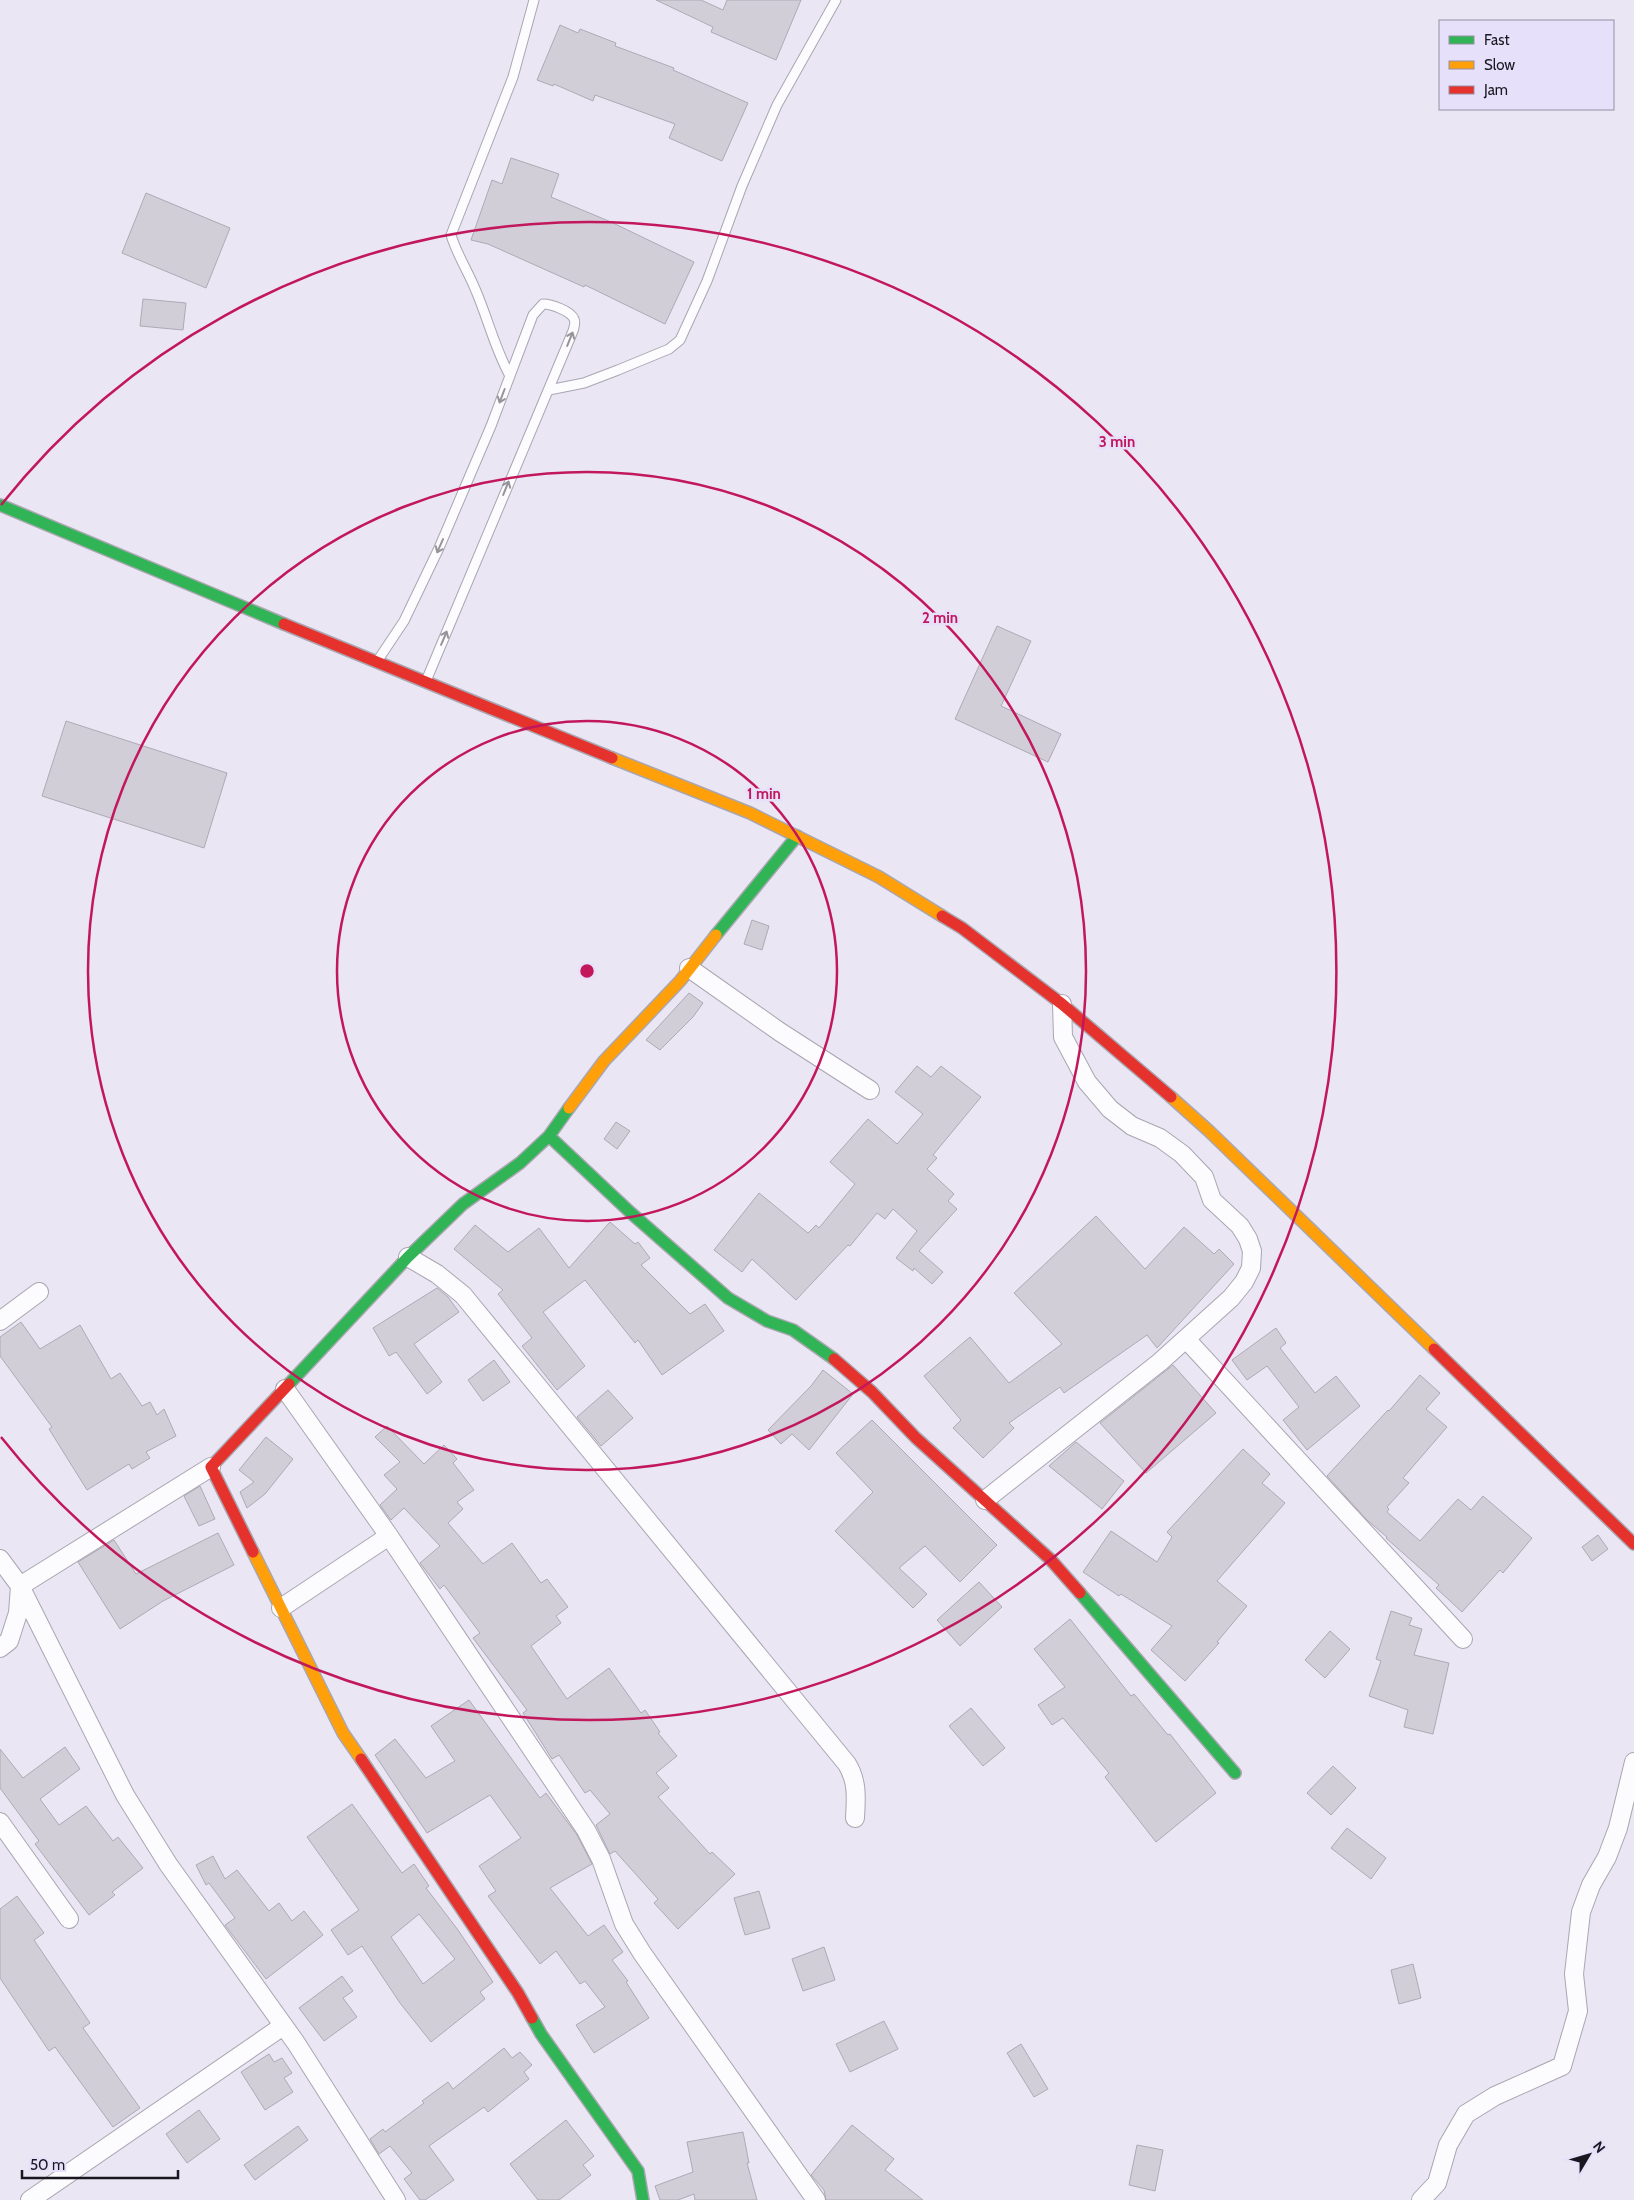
<svg xmlns="http://www.w3.org/2000/svg" width="1634" height="2200" font-family="Cabin,sans-serif">
	<style>
		.building { fill: #d1ced8; stroke: #adaab5; fill-rule: evenodd }
		.lines { fill: none; stroke-linecap: round; stroke-linejoin: round }
		.lane-casing { stroke: #a9a6b1; stroke-width: 11 }
		.street-casing { stroke: #a9a6b1; stroke-width: 20 }
		.fast-casing { stroke: #a9a6b1; stroke-width: 14 }
		.slow-casing { stroke: #a9a6b1; stroke-width: 14 }
		.jam-casing { stroke: #a9a6b1; stroke-width: 14 }
		.lane { stroke: #fcfbfd; stroke-width: 9 }
		.street { stroke: #fcfbfd; stroke-width: 18 }
		.fast { stroke: #30b455; stroke-width: 11 }
		.slow { stroke: #ff9f0a; stroke-width: 11 }
		.jam { stroke: #e5322d; stroke-width: 11 }
		.oneway { stroke: #96949a }
		.ring { fill: none; stroke: #c2185b; stroke-width: 2.5 }
		.centre { fill: #c2185b; stroke: #e7e0fa; stroke-width: 2.5 }
		.ring-label { font-size: 15px; text-anchor: middle; font-weight: bold; fill: #c2185b; stroke: #e7e0fa; stroke-width: 5; stroke-linejoin: round; paint-order: stroke }
	</style>
	<rect width="100%" height="100%" fill="#eae6f4"/>
	<path class="building" d="M 656,0 L 701,0 L 723,10 L 727,0 L 801,0 L 776,60 L 711,32 L 713,27 Z
		M 560,25 L 578,33 L 580,29 L 616,43 L 615,46 L 674,68 L 673,70 L 748,103 L 722,161 L 669,138 L 675,124 L 595,95 L 593,101 L 554,84 L 553,86 L 537,80 Z
		M 511,158 L 559,174 L 551,197 L 611,222 L 694,262 L 665,324 L 585,285 L 584,287 L 488,244 L 471,240 L 492,180 L 502,184 Z
		M 146,193 L 230,228 L 206,288 L 122,253 Z
		M 143,299 L 186,303 L 183,330 L 140,326 Z
		M 997,626 L 1031,641 L 1001,706 L 1061,734 L 1048,762 L 955,719 Z
		M 66,721 L 227,773 L 204,848 L 42,796 Z
		M 752,920 L 769,926 L 762,950 L 744,944 Z
		M 689,993 L 703,1003 L 693,1017 L 660,1050 L 646,1040 Z
		M 917,1066 L 931,1077 L 941,1066 L 981,1097 L 933,1155 L 937,1158 L 927,1169 L 954,1194 L 948,1201 L 957,1209 L 919,1251 L 943,1272 L 932,1284 L 914,1268 L 913,1271 L 896,1258 L 917,1231 L 893,1209 L 885,1219 L 877,1213 L 850,1246 L 848,1245 L 796,1300 L 752,1259 L 742,1272 L 714,1250 L 759,1193 L 808,1233 L 816,1225 L 819,1228 L 855,1184 L 830,1162 L 868,1119 L 897,1144 L 923,1114 L 895,1092 Z
		M 616,1122 L 630,1131 L 617,1149 L 604,1139 Z
		M 1096,1216 L 1145,1269 L 1184,1227 L 1214,1254 L 1219,1249 L 1234,1264 L 1157,1348 L 1147,1335 L 1064,1393 L 1060,1387 L 1009,1423 L 1014,1428 L 983,1458 L 953,1428 L 961,1420 L 924,1376 L 970,1337 L 1009,1383 L 1062,1344 L 1014,1293 Z
		M 610,1222 L 635,1244 L 638,1242 L 650,1258 L 641,1265 L 690,1314 L 705,1304 L 724,1331 L 662,1375 L 638,1340 L 635,1343 L 585,1280 L 543,1312 L 585,1366 L 557,1390 L 522,1346 L 532,1338 L 498,1294 L 503,1290 L 454,1249 L 475,1225 L 508,1252 L 539,1228 L 569,1268 Z
		M 437,1288 L 448,1297 L 459,1312 L 414,1344 L 442,1382 L 427,1394 L 396,1352 L 389,1356 L 373,1328 Z
		M 21,1322 L 40,1349 L 80,1325 L 111,1379 L 120,1373 L 142,1406 L 150,1402 L 157,1415 L 164,1409 L 176,1436 L 146,1452 L 150,1458 L 132,1469 L 129,1464 L 87,1490 L 49,1429 L 52,1427 L 0,1356 L 0,1337 Z
		M 1276,1328 L 1286,1343 L 1280,1348 L 1315,1393 L 1336,1376 L 1360,1406 L 1307,1450 L 1283,1420 L 1299,1407 L 1267,1366 L 1247,1380 L 1232,1360 Z
		M 494,1360 L 510,1382 L 483,1401 L 468,1380 Z
		M 1173,1365 L 1216,1413 L 1146,1473 L 1100,1423 Z
		M 823,1370 L 853,1394 L 809,1450 L 792,1434 L 781,1444 L 768,1430 L 811,1386 Z
		M 1420,1375 L 1440,1393 L 1426,1409 L 1447,1427 L 1403,1478 L 1409,1483 L 1387,1507 L 1389,1509 L 1387,1512 L 1420,1541 L 1458,1499 L 1471,1510 L 1483,1496 L 1532,1538 L 1503,1573 L 1500,1570 L 1462,1612 L 1436,1588 L 1439,1585 L 1386,1538 L 1387,1537 L 1367,1520 L 1327,1476 L 1388,1410 L 1389,1411 Z
		M 608,1390 L 633,1418 L 601,1446 L 577,1417 Z
		M 872,1420 L 997,1545 L 960,1582 L 925,1546 L 899,1568 L 927,1594 L 913,1608 L 835,1531 L 873,1492 L 836,1453 Z
		M 387,1426 L 424,1464 L 444,1445 L 457,1459 L 453,1463 L 474,1490 L 457,1502 L 463,1509 L 448,1523 L 483,1564 L 512,1543 L 541,1583 L 547,1579 L 568,1607 L 556,1616 L 561,1623 L 531,1646 L 567,1699 L 609,1668 L 641,1713 L 645,1710 L 660,1732 L 658,1733 L 677,1756 L 656,1773 L 669,1788 L 658,1797 L 710,1854 L 712,1852 L 735,1874 L 678,1929 L 654,1903 L 658,1899 L 615,1851 L 610,1854 L 596,1825 L 610,1814 L 590,1790 L 585,1793 L 559,1755 L 552,1759 L 523,1713 L 527,1710 L 473,1638 L 480,1633 L 444,1585 L 440,1589 L 420,1563 L 440,1546 L 404,1508 L 391,1520 L 380,1505 L 397,1489 L 384,1475 L 400,1462 L 375,1437 Z
		M 266,1437 L 293,1459 L 265,1494 L 247,1508 L 240,1492 L 254,1482 L 239,1470 Z
		M 1076,1442 L 1124,1481 L 1102,1509 L 1049,1466 Z
		M 1243,1449 L 1270,1474 L 1262,1483 L 1285,1503 L 1217,1581 L 1247,1606 L 1217,1642 L 1219,1643 L 1185,1681 L 1151,1650 L 1172,1626 L 1121,1594 L 1119,1596 L 1083,1572 L 1111,1531 L 1157,1562 L 1172,1537 L 1167,1532 Z
		M 200,1486 L 215,1519 L 199,1526 L 184,1496 Z
		M 218,1533 L 234,1565 L 163,1601 L 120,1629 L 78,1562 L 114,1540 L 136,1574 Z
		M 1598,1535 L 1608,1549 L 1592,1561 L 1582,1547 Z
		M 979,1582 L 1002,1607 L 960,1646 L 937,1620 Z
		M 1391,1611 L 1412,1618 L 1409,1625 L 1422,1629 L 1414,1655 L 1449,1663 L 1433,1734 L 1404,1727 L 1408,1710 L 1369,1696 L 1381,1661 L 1376,1659 Z
		M 1070,1619 L 1131,1696 L 1134,1694 L 1168,1735 L 1170,1734 L 1216,1793 L 1156,1842 L 1105,1777 L 1109,1773 L 1063,1718 L 1052,1725 L 1038,1705 L 1065,1687 L 1034,1649 Z
		M 1330,1631 L 1350,1649 L 1325,1678 L 1305,1660 Z
		M 469,1700 L 540,1798 L 546,1793 L 577,1835 L 592,1864 L 550,1888 L 588,1936 L 604,1925 L 623,1952 L 612,1960 L 628,1981 L 626,1982 L 649,2018 L 594,2053 L 576,2025 L 605,2007 L 585,1981 L 580,1984 L 556,1951 L 540,1964 L 488,1896 L 496,1891 L 479,1866 L 521,1838 L 490,1795 L 427,1833 L 375,1755 L 395,1739 L 426,1778 L 455,1761 L 431,1726 Z
		M 971,1708 L 1005,1748 L 983,1766 L 949,1726 Z
		M 65,1747 L 80,1769 L 40,1799 L 59,1825 L 86,1806 L 113,1841 L 118,1837 L 143,1868 L 112,1892 L 115,1895 L 89,1915 L 35,1844 L 39,1841 L 0,1788 L 0,1749 L 23,1778 Z
		M 1333,1766 L 1356,1788 L 1331,1815 L 1307,1793 Z
		M 352,1804 L 402,1873 L 414,1864 L 429,1886 L 426,1888 L 458,1930 L 493,1982 L 480,1992 L 485,1999 L 431,2042 L 400,2003 L 362,1946 L 348,1955 L 331,1930 L 359,1910 L 307,1837 ZM 419,1914 L 455,1959 L 423,1984 L 391,1937 Z
		M 1347,1828 L 1386,1858 L 1371,1879 L 1331,1848 Z
		M 213,1856 L 225,1879 L 237,1870 L 269,1911 L 279,1903 L 292,1921 L 304,1911 L 323,1935 L 266,1979 L 225,1925 L 235,1918 L 209,1883 L 206,1885 L 196,1865 Z
		M 759,1891 L 770,1928 L 745,1935 L 734,1898 Z
		M 17,1896 L 44,1933 L 34,1940 L 90,2023 L 83,2028 L 140,2108 L 113,2127 L 55,2047 L 49,2051 L 0,1978 L 0,1909 Z
		M 824,1947 L 835,1980 L 803,1991 L 792,1959 Z
		M 1413,1964 L 1421,1998 L 1399,2004 L 1391,1970 Z
		M 342,1976 L 353,1991 L 343,1998 L 357,2017 L 324,2041 L 299,2008 Z
		M 884,2021 L 898,2049 L 850,2072 L 836,2044 Z
		M 1021,2044 L 1048,2089 L 1034,2097 L 1007,2053 Z
		M 504,2048 L 512,2058 L 520,2052 L 532,2065 L 524,2072 L 529,2079 L 488,2112 L 484,2107 L 429,2146 L 454,2180 L 425,2200 L 420,2200 L 404,2179 L 412,2173 L 390,2146 L 379,2154 L 370,2139 L 383,2129 L 385,2132 L 424,2103 L 422,2101 L 448,2082 L 453,2089 Z
		M 269,2054 L 274,2062 L 282,2058 L 292,2073 L 284,2078 L 293,2092 L 265,2110 L 241,2072 Z
		M 199,2110 L 220,2139 L 187,2163 L 166,2134 Z
		M 566,2120 L 594,2156 L 583,2165 L 591,2175 L 559,2200 L 538,2200 L 510,2164 Z
		M 852,2125 L 894,2159 L 885,2170 L 923,2200 L 826,2200 L 824,2190 L 811,2175 Z
		M 298,2126 L 308,2140 L 255,2180 L 244,2165 Z
		M 743,2132 L 749,2163 L 747,2163 L 757,2200 L 695,2200 L 694,2194 L 678,2200 L 660,2200 L 655,2186 L 693,2172 L 687,2142 Z
		M 1137,2145 L 1163,2150 L 1155,2191 L 1129,2185 Z"/>
	<g class="lines">
		<defs>
			<path id="lane" d="M 510,376 C 495,349 488,319 476,291 C 468,271 457,255 451,235 L 513,77 L 534,0
				M 549,390 L 584,383 L 618,370 L 669,349 L 680,340 L 707,281 L 742,186 L 777,105 L 836,0
				M 378,660 L 404,621 L 439,548 L 491,426 L 533,315 L 543,304 C 551,304 571,311 574,319 C 576,323 574,327 573,331 L 426,681"/>
			<path id="street" d="M 689,968 L 780,1032 L 870,1090
				M 408,1257 L 437,1274 L 463,1295 L 847,1764 C 858,1782 856,1799 855,1818
				M 0,1321 L 39,1292
				M 1186,1339 L 1463,1639
				M 285,1389 L 389,1536 L 586,1830 L 601,1859 L 624,1924 L 642,1953 L 816,2200
				M 985,1500 L 1160,1362 L 1231,1298 L 1244,1282 L 1251,1268 L 1252,1251 L 1248,1239 L 1240,1226 L 1212,1200 L 1204,1177 L 1182,1154 L 1160,1138 L 1132,1126 L 1110,1109 L 1087,1082 L 1063,1037 L 1062,1004
				M 0,1559 L 20,1586 L 125,1795 L 168,1864 L 296,2043 L 396,2200
				M 281,1608 L 389,1536
				M 0,1648 L 9,1641 L 18,1613 L 20,1586 L 211,1467
				M 0,1822 L 69,1919
				M 30,2200 L 283,2026
				M 1421,2200 L 1437,2183 L 1448,2145 L 1466,2114 L 1495,2096 L 1562,2066 L 1578,2011 L 1574,1974 L 1581,1912 L 1591,1885 L 1607,1857 L 1618,1828 L 1634,1762"/>
			<path id="fast" d="M 0,505 L 284,624
				M 716,935 L 797,836
				M 549,1136 L 631,1213 L 728,1298 L 767,1321 L 793,1330 L 834,1359
				M 289,1384 L 408,1257 L 463,1204 L 520,1163 L 549,1136 L 569,1108
				M 1080,1593 L 1235,1773
				M 532,2018 L 541,2034 L 638,2171 L 643,2200"/>
			<path id="slow" d="M 612,758 L 750,813 L 879,877 L 942,916
				M 1171,1097 L 1209,1131 L 1434,1349
				M 569,1108 L 604,1061 L 680,981 L 716,935
				M 253,1552 L 343,1733 L 361,1759"/>
			<path id="jam" d="M 284,624 L 612,758
				M 942,916 L 962,928 L 1062,1004 L 1171,1097
				M 1434,1349 L 1634,1544
				M 834,1359 L 872,1392 L 916,1438 L 1050,1559 L 1080,1593
				M 253,1552 L 211,1467 L 289,1384
				M 361,1759 L 518,1993 L 532,2018"/>
		</defs>
		<use href="#lane" class="lane-casing"/>
		<use href="#street" class="street-casing"/>
		<use href="#fast" class="fast-casing"/>
		<use href="#slow" class="slow-casing"/>
		<use href="#jam" class="jam-casing"/>
		<use href="#lane" class="lane"/>
		<use href="#street" class="street"/>
		<use href="#fast" class="fast"/>
		<use href="#slow" class="slow"/>
		<use href="#jam" class="jam"/>
	</g>
	<defs><path id="oneway-shaft" d="M-6 0H5M1.5-3L5.5 0L1.5 3" fill="none" stroke-width="1.6" stroke-linecap="round" stroke-linejoin="round" transform="scale(1.25)"/></defs>
	<g class="oneway">
		<use href="#oneway-shaft" transform="translate(570 339) rotate(-68)"/>
		<use href="#oneway-shaft" transform="translate(502 396) rotate(111)"/>
		<use href="#oneway-shaft" transform="translate(506 488) rotate(-68)"/>
		<use href="#oneway-shaft" transform="translate(440 546) rotate(114)"/>
		<use href="#oneway-shaft" transform="translate(444 638) rotate(-67)"/>
	</g>
	<g class="ring">
		<circle cx="587" cy="971" r="250"/>
		<circle cx="587" cy="971" r="499"/>
		<path d="M1 505A749 749 0 1 1 1 1437"/>
	</g>
	<circle cx="587" cy="971" r="8" class="centre"/>
	<g class="ring-label">
		<text x="1117" y="447">3 min</text>
		<text x="940" y="623">2 min</text>
		<text x="764" y="799">1 min</text>
	</g>
	<rect x="1439" y="20" width="175" height="90" fill="#e7e0fa" stroke="#9590a3"/>
	<rect x="1449" y="36" width="25" height="8" fill="#30b455" stroke="#9590a3"/>
	<text x="1484" y="45" font-size="15" fill="#191720">Fast</text>
	<rect x="1449" y="61" width="25" height="8" fill="#ff9f0a" stroke="#9590a3"/>
	<text x="1484" y="70" font-size="15" fill="#191720">Slow</text>
	<rect x="1449" y="86" width="25" height="8" fill="#e5322d" stroke="#9590a3"/>
	<text x="1484" y="95" font-size="15" fill="#191720">Jam</text>
	<g transform="translate(1589 2155) rotate(52)" stroke="#e7e0fa" stroke-width="4" paint-order="stroke">
	<path d="M0-4L9 19L0 12L-9 19Z" fill="#191720"/>
	<text y="-8" font-size="14" font-weight="bold" text-anchor="middle" fill="#191720">N</text>
	</g>
	<path d="M22 2170v8h156v-8" fill="none" stroke="#191720" stroke-width="2.5"/>
	<text x="30" y="2170" font-size="15" fill="#191720" stroke="#e7e0fa" stroke-width="4" paint-order="stroke">50 m</text>
</svg>
